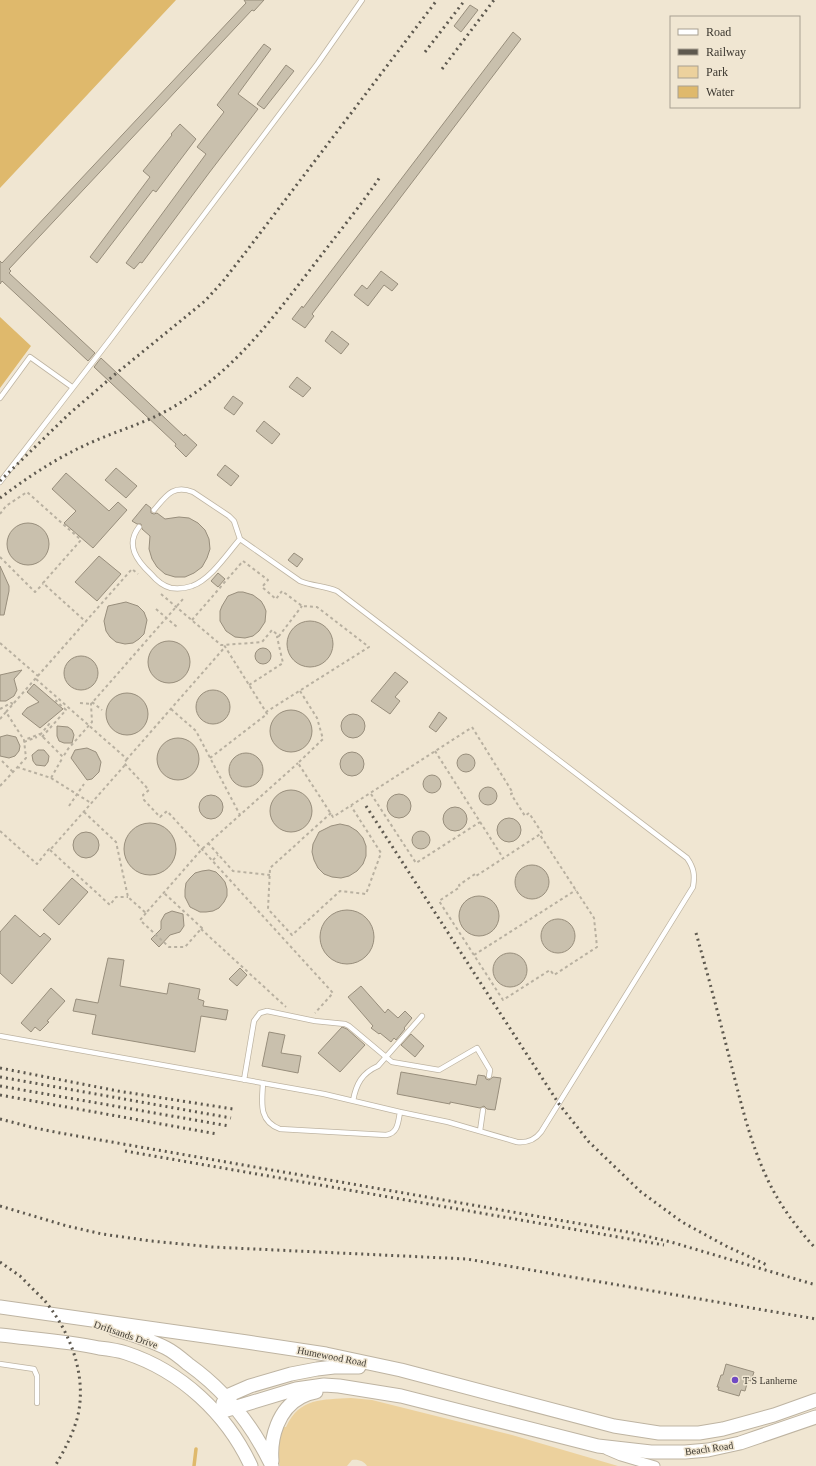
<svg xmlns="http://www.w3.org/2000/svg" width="816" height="1466" font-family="Georgia,serif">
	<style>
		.green { fill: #ecd19d }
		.water { fill: #dfb96c }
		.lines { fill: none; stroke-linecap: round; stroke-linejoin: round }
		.stream { stroke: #dfb96c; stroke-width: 3.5 }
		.building { fill: #c9c0ad; stroke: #988e7c }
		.lane-casing { stroke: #beb4a2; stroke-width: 6 }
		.street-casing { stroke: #beb4a2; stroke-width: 11 }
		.secondary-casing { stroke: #beb4a2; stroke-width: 15 }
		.path { stroke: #b8b0a0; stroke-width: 2; stroke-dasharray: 3 3; stroke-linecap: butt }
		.lane { stroke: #fff; stroke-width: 4.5 }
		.street { stroke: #fff; stroke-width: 9 }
		.secondary { stroke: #fff; stroke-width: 13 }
		.rail { stroke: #5e594f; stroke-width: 3; stroke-dasharray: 2 4; stroke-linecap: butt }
		.poi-dot { fill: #704ac3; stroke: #f0e6d2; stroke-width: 1.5 }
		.labels { text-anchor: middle; stroke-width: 3; stroke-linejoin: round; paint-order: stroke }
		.street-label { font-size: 10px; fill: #3c3830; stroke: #f0e6d2 }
		.poi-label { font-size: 10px; fill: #3c3830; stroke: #f0e6d2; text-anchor: start }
	</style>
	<rect width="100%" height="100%" fill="#f0e6d2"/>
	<path class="green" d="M 351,1398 L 372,1400 L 512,1435 L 618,1466 L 367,1466 C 364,1461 358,1459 352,1460 L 347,1466 L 280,1466 C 275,1453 279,1440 282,1427 L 286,1427 C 300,1397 322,1400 351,1398 Z"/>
	<path class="water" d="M 0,0 L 176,0 L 0,188 Z
		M 0,317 L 31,346 L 0,388 Z"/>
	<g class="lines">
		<path class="stream" d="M 194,1466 L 196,1449"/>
	</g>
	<path class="building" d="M 244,0 L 264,0 L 254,11 L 252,10 L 9,269 L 11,271 L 9,273 L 95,353 L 88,361 L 2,281 L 0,284 L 0,261 L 2,263 L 246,3 Z
		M 470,5 L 478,10 L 461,32 L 454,26 Z
		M 513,32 L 521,39 L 312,314 L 314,316 L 305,328 L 292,319 L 302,306 L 303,308 Z
		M 264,44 L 271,49 L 238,94 L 258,109 L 209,173 L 142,263 L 140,262 L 134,269 L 126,263 L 206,154 L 197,147 L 224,112 L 217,105 Z
		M 286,65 L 294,71 L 264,109 L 257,104 Z
		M 180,124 L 196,139 L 156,192 L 153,190 L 97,263 L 90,257 L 150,177 L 143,171 L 172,135 L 171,134 Z
		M 381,271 L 398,284 L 392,291 L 384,285 L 368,306 L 354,295 L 362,285 L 367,289 Z
		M 332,331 L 349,344 L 341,354 L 325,341 Z
		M 101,358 L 184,436 L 185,434 L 197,445 L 186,457 L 175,446 L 176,444 L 94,367 Z
		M 297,377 L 311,388 L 303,397 L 289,387 Z
		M 233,396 L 243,403 L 234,415 L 224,408 Z
		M 264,421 L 280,434 L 272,444 L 256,431 Z
		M 225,465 L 239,476 L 231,486 L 217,475 Z
		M 116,468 L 137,486 L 126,498 L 105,480 Z
		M 66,473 L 109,511 L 118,502 L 127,510 L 93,548 L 64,523 L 76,511 L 52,489 Z
		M 146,504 L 151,508 L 151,513 L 154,514 L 157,513 L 165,519 L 179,517 L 189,518 L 198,523 L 205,530 L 209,539 L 210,549 L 207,558 L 202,567 L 194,573 L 185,577 L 175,577 L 165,574 L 157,567 L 152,559 L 149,549 L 150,536 L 142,529 L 141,524 L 137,524 L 132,521 Z
		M7 544a21 21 0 1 1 42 0a21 21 0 1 1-42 0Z
		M 294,553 L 303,559 L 297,567 L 288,560 Z
		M 99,556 L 121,574 L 97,601 L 75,582 Z
		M 0,566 L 9,586 L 9,591 L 4,615 L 0,615 Z
		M 218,573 L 225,579 L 218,587 L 211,581 Z
		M 238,592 L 243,592 L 253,595 L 261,601 L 264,606 L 266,611 L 265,622 L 259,631 L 253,636 L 245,638 L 235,637 L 226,631 L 220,621 L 220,611 L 222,606 L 228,596 Z
		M 126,602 L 138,606 L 144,612 L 147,620 L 144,634 L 139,639 L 133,643 L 125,644 L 116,642 L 110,637 L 106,631 L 104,621 L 108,606 Z
		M287 644a23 23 0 1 1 46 0a23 23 0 1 1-46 0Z
		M148 662a21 21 0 1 1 42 0a21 21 0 1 1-42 0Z
		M255 656a8 8 0 1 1 16 0a8 8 0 1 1-16 0Z
		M64 673a17 17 0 1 1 34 0a17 17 0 1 1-34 0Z
		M 22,670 L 14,679 L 17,690 L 14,696 L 6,701 L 0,701 L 0,675 Z
		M 395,672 L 408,682 L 395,697 L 400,701 L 390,714 L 371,701 Z
		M 34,684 L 63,709 L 40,728 L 22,714 L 27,708 L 39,702 L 27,692 Z
		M196 707a17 17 0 1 1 34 0a17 17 0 1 1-34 0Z
		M106 714a21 21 0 1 1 42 0a21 21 0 1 1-42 0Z
		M270 731a21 21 0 1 1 42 0a21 21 0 1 1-42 0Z
		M 439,712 L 447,718 L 436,732 L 429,727 Z
		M341 726a12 12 0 1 1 24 0a12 12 0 1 1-24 0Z
		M 57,726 L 68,727 L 72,730 L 74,735 L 72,743 L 64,743 L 59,741 L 57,736 Z
		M 7,735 L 16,737 L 20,746 L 19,751 L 15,756 L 9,758 L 0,756 L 0,737 Z
		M157 759a21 21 0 1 1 42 0a21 21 0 1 1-42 0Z
		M 87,748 L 96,752 L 101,762 L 99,772 L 92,779 L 87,780 L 71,758 L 75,750 Z
		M 38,750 L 44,750 L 49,756 L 48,762 L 45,766 L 36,765 L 33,761 L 32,755 Z
		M340 764a12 12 0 1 1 24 0a12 12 0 1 1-24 0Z
		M229 770a17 17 0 1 1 34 0a17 17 0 1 1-34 0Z
		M457 763a9 9 0 1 1 18 0a9 9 0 1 1-18 0Z
		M423 784a9 9 0 1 1 18 0a9 9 0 1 1-18 0Z
		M479 796a9 9 0 1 1 18 0a9 9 0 1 1-18 0Z
		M270 811a21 21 0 1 1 42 0a21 21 0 1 1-42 0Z
		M387 806a12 12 0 1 1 24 0a12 12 0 1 1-24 0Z
		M199 807a12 12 0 1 1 24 0a12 12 0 1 1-24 0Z
		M443 819a12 12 0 1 1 24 0a12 12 0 1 1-24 0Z
		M497 830a12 12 0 1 1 24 0a12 12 0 1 1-24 0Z
		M124 849a26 26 0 1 1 52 0a26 26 0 1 1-52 0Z
		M 340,824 L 349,826 L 357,831 L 363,838 L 366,846 L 366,856 L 363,864 L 357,871 L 349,876 L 341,878 L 332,877 L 324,874 L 318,868 L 314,860 L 312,852 L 313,844 L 319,832 L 331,826 Z
		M412 840a9 9 0 1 1 18 0a9 9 0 1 1-18 0Z
		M73 845a13 13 0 1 1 26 0a13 13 0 1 1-26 0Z
		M515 882a17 17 0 1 1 34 0a17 17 0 1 1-34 0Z
		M 209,870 L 216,872 L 221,877 L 225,882 L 227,889 L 227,896 L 224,902 L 219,908 L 213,911 L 206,912 L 200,912 L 190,907 L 185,897 L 185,890 L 186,883 L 190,878 L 195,873 L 202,871 Z
		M 72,878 L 88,892 L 59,925 L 43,910 Z
		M459 916a20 20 0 1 1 40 0a20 20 0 1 1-40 0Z
		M320 937a27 27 0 1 1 54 0a27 27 0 1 1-54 0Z
		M 172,911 L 183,914 L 184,926 L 180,932 L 170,935 L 159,947 L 151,939 L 161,929 L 161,921 L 165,914 Z
		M 15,915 L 40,937 L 44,933 L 51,939 L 12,984 L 0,973 L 0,932 Z
		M541 936a17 17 0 1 1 34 0a17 17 0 1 1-34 0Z
		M493 970a17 17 0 1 1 34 0a17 17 0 1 1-34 0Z
		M 108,958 L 124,960 L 120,986 L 167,994 L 169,983 L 200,989 L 198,999 L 204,1001 L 203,1006 L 228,1010 L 226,1020 L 201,1016 L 195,1052 L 92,1034 L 96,1015 L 73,1011 L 76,999 L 98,1003 Z
		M 240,968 L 247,975 L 237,986 L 229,979 Z
		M 361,986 L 385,1013 L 388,1009 L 398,1018 L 405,1011 L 412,1018 L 404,1028 L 405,1029 L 396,1040 L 394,1038 L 391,1042 L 380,1033 L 379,1034 L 371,1028 L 373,1026 L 348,997 Z
		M 51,988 L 65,1001 L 47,1021 L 49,1022 L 40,1031 L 35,1027 L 31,1032 L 21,1023 Z
		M 342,1027 L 347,1029 L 365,1045 L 340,1072 L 318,1053 Z
		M 269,1032 L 285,1035 L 281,1053 L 301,1056 L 298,1073 L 262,1066 Z
		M 411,1034 L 424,1046 L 415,1057 L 401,1045 Z
		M 401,1072 L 476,1085 L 478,1075 L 485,1076 L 486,1079 L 489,1080 L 493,1077 L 501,1078 L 495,1110 L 487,1109 L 484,1106 L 480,1108 L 450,1102 L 450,1104 L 397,1094 Z
		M 726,1364 L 754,1372 L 751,1381 L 748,1380 L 745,1391 L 741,1390 L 739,1396 L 718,1390 L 719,1387 L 717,1387 L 721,1375 L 723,1375 Z"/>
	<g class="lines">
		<defs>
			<path id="lane" d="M 0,398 L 30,357 L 72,387
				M 0,482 L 112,337 L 318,63 L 362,0
				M 139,527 C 125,545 137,561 151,574 C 156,580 163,586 171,588 C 178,589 186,588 192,586 C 211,579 227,554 240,539 L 234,521 L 229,516 L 193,492 C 173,484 166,496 154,510
				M 0,1036 L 324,1094 L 400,1112 L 448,1122 L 517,1142 C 527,1143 535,1140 541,1132 L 693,887 C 695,875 694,868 687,858 L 337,591 C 325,586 312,586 300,581 L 240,539
				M 244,1080 L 254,1021 L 260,1013 L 267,1011 L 315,1021 L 345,1024 L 349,1026 L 392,1062 L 439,1070 L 477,1048 L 490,1070 L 489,1076
				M 263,1083 C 262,1102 258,1121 280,1129 L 386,1135 C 398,1133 398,1123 400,1112
				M 353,1101 C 356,1084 362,1073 378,1066 L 422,1016
				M 480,1131 L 483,1110
				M 0,1364 L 34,1369 L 37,1376 L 37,1403"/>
			<path id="street" d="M 607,1450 L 621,1456 L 655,1466"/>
			<path id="secondary" d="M 0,1307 L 247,1342 L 326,1354 L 401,1370 L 614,1426 L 659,1433 L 699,1433 L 723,1429 L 774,1415 L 816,1400
				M 114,1329 C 131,1334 150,1340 166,1348 C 174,1352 181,1358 188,1364 C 226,1391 252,1424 272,1466
				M 0,1335 C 33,1339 67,1341 99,1348 C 108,1349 117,1350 126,1353 C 181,1371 227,1414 251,1466
				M 223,1403 L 227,1396 L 250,1386 L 291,1374 L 317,1369 L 334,1367 L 359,1367
				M 217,1413 L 296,1389 L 324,1385 L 339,1386 L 401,1396 L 598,1446 L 651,1452 L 685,1452 L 708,1450 L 740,1443 L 816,1417
				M 272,1461 C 270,1438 278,1409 301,1397 C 305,1395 311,1393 316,1392"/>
		</defs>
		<use href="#lane" class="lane-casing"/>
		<use href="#street" class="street-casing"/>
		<use href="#secondary" class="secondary-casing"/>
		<path class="path" d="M 0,514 L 6,506 L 27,492 L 81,540 L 43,583 L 86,622
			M 0,557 L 35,592 L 43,584
			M 161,594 L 221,645 L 224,645
			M 156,609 L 177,627
			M 192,620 L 243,561 L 268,580 L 262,587 L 276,599 L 282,591 L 302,606 L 317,607 L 369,647 L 266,712 L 224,645 L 262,642 L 272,630 L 279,636 L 302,606
			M 0,643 L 38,676
			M 36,679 L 127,759 L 225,647
			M 249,685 L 283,663 L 277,637 L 279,636
			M 300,691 L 317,718 L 323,739 L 298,763 L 333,817 L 471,728
			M 92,702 L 102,710
			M 80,703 L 91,704
			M 0,709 L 11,703 L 13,704
			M 171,709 L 196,731 L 240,815
			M 6,712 L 132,569 L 138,574
			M 0,719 L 6,712 L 24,740
			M 472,727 L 513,793 L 511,794 L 525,816 L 529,813 L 542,833 L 476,876 L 475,874 L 459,885 L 460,887 L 439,901 L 503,1000 L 550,970 L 554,975 L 597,947 L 594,918 L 540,835
			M 40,735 L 50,723
			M 42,737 L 66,710 L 56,701 L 58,699
			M 24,742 L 37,737
			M 435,751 L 503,858
			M 210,758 L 267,714 L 266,712
			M 127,759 L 124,763 L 149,790 L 143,795 L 144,800 L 160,817 L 167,811 L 333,993 L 315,1013
			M 2,761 L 13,772
			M 17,767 L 51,778 L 63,757
			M 51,778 L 91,803
			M 0,786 L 26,758 L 24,740 L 40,734 L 63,757 L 68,749 L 92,722 L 91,704 L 183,599
			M 371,794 L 416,863 L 480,822
			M 69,806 L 84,784
			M 84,812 L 116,842 L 128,897 L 146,913 L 202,849 L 298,763
			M 331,813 L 270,868 L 268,909 L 292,935 L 340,891 L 366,894 L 381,853 L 351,806
			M 0,831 L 37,864 L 49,849 L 50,850 L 125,765
			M 208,843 L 233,871 L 270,875
			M 50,850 L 110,905 L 116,897 L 128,897
			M 213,860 L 218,855
			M 146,913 L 140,920 L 169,947 L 185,947 L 201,929 L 202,928 L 164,893
			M 201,929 L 286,1007
			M 474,955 L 576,890"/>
		<use href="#lane" class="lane"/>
		<use href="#street" class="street"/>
		<use href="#secondary" class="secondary"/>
		<path class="rail" d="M 425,52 L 465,0
			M 442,69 L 494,0
			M 0,481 L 69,414 L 113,376 L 205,301 L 224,280 L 245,253 L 437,0
			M 0,498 C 28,477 58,457 90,443 C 116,431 143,424 168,410 C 232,374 269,323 313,266 C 335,237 359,208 380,177
			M 366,806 L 535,1067 L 559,1104 L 589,1142 L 641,1192 L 682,1222 L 726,1246 L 767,1265
			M 696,933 C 708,975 719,1017 730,1060 C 740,1099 749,1139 766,1176 C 778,1203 796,1227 816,1249
			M 0,1068 L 118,1091 L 233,1109
			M 0,1077 L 231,1118
			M 0,1086 L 229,1126
			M 0,1095 L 217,1134
			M 0,1119 L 35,1128 L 60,1133 L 633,1233 L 671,1242 L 816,1285
			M 125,1151 L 664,1245
			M 0,1206 L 67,1226 L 102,1234 L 151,1241 L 212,1247 L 467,1259 L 816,1319
			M 0,1262 L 20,1276 L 44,1300
			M 45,1301 C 71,1333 88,1378 77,1419 C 72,1436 64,1451 55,1466"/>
	</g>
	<circle class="poi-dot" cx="735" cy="1380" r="4"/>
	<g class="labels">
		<g class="street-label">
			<text transform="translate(126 1334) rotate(19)" y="4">Driftsands Drive</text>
			<text transform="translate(332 1356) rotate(11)" y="4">Humewood Road</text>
			<text transform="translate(709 1448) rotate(-8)" y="4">Beach Road</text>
		</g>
		<g class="poi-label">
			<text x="743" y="1384">T S Lanherne</text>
		</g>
	</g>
	<rect x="670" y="16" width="130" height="92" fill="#f0e6d2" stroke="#a8a091"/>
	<rect x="678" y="29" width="20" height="6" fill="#ffffff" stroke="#a8a091"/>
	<text x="706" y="36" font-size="12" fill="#3c3830">Road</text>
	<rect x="678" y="49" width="20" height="6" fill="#5e594f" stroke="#a8a091"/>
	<text x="706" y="56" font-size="12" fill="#3c3830">Railway</text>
	<rect x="678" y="66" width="20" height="12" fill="#ecd19d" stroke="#a8a091"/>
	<text x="706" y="76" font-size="12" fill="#3c3830">Park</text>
	<rect x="678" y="86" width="20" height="12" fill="#dfb96c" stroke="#a8a091"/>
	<text x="706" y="96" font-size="12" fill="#3c3830">Water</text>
</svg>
